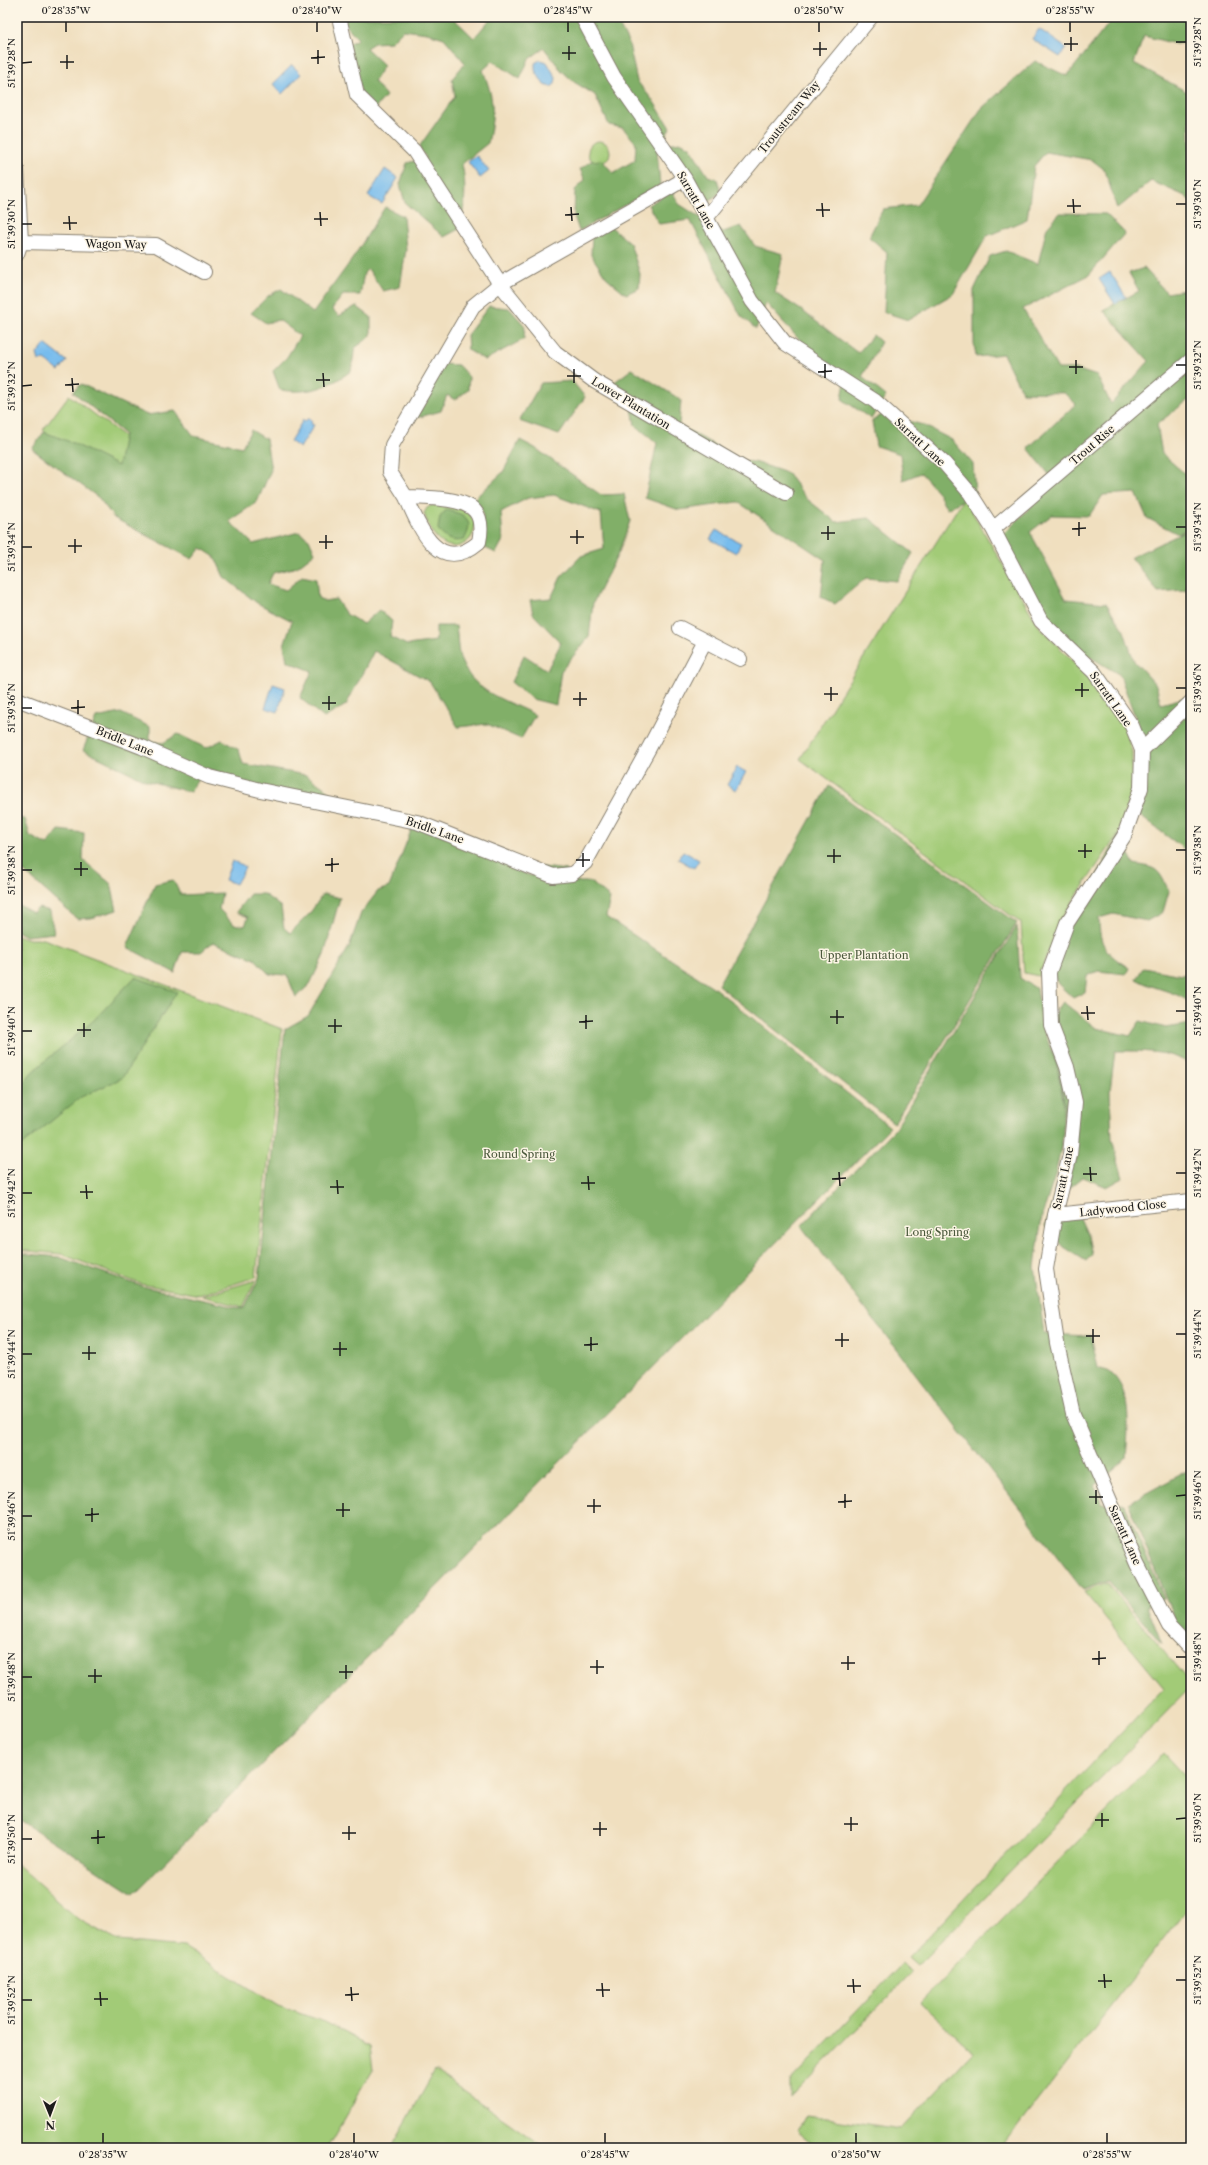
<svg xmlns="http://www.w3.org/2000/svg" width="1208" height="2165" font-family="'Libre Caslon Text',serif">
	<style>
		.green { fill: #a2cb77; stroke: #5f744a }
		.forest { fill: #81af68; stroke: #4e6642 }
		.water { fill: #77bced; stroke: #4a6c84 }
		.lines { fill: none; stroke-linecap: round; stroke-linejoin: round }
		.minor-casing { stroke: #867e6e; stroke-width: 16 }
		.minor { stroke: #fff; stroke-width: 14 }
		.ticks { fill: none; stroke: #1c1c1c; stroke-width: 1.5 }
		.labels { text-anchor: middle; stroke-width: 3; stroke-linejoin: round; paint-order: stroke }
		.street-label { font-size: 11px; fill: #1c1c1c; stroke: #fcf5e5 }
		.park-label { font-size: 11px; fill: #4b593c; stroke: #fcf5e5 }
		.neatline { fill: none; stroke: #1c1c1c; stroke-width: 1.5 }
		.ticks-label { font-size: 10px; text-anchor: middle; fill: #1c1c1c }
	</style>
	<rect width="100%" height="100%" fill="#fcf5e5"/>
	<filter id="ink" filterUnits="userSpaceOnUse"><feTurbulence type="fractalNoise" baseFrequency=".025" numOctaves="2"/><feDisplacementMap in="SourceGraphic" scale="8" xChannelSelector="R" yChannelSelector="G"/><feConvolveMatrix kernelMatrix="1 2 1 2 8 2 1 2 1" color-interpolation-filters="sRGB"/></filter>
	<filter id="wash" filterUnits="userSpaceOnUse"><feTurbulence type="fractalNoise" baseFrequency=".012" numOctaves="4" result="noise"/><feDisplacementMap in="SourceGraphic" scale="16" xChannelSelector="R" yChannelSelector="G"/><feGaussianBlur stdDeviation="0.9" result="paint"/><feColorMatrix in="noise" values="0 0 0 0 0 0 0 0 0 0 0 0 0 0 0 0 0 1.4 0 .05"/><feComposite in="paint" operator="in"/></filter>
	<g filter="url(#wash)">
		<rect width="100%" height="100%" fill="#f0dfbf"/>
		<path class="green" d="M588 152a11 11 0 1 1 22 0a11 11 0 1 1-22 0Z
			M 69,395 L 138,447 L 112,479 L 43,430 Z
			M 964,498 L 1038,625 L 1088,677 L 1125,728 L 1132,752 L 1132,788 L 1119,833 L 1061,919 L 1039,976 L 1024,973 L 1021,923 L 800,759 Z
			M 432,505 C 441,507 454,506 462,510 C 499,526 445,582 424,513 L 427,508 Z
			M 17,935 L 29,939 L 44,939 L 282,1029 L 256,1277 L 199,1295 L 141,1284 L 61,1254 L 17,1250 Z
			M 256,1280 L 243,1307 L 202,1296 Z
			M 1107,1583 L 1189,1682 L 1188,1690 L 917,1966 L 908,1958 L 1164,1688 L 1084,1592 Z
			M 1164,1753 L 1191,1782 L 1191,1903 L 1001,2148 L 817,2148 L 797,2132 L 806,2115 L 901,2129 L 974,2052 L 920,2003 Z
			M 17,1864 L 78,1919 L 118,1941 L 184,1947 L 278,2006 L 325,2022 L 370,2046 L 373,2070 L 327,2148 L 17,2148 Z
			M 902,1964 L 911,1973 L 790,2098 L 790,2081 Z
			M 435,2071 L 545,2148 L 391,2148 Z"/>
		<path class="forest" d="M 344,17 L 452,17 L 474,38 L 492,17 L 615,17 L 629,44 L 637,81 L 654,102 L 670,128 L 657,150 L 660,185 L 579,231 L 574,216 L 575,190 L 585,180 L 580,169 L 591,161 L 602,160 L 613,173 L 635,160 L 636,143 L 623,128 L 609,125 L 595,95 L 574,82 L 561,70 L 544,48 L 529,59 L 520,79 L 493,61 L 483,70 C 494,100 495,111 488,143 L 462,164 C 467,187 465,206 459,229 L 444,237 L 405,203 L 400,184 L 407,163 L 426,158 L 419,147 L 455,96 L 452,79 L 465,63 L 444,38 L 427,33 L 403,30 L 391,42 L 374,43 L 366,48 L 384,65 L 374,81 L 386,96 L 375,108 L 361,93 L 349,44 L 358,39 L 345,24 Z
			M 1114,17 L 1191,17 L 1191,42 L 1176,44 L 1144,36 L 1134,63 L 1189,93 L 1191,202 L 1185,196 L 1151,181 L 1117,209 L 1105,170 L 1092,160 L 1046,152 L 1034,166 L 1027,219 L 987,236 L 953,294 L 908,320 L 884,312 L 887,252 L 869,237 L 883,209 L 917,205 L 981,109 L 1035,61 L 1067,76 Z
			M 680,142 L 690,147 L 708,176 L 717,179 L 721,192 L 710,200 L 699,198 L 666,144 Z
			M 672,191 L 679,204 L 723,232 L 741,226 L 755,246 L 783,254 L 775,293 L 801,310 L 858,353 L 873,335 L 881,342 L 862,377 L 886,396 L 871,419 L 842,399 L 846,376 L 805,346 L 766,303 L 756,329 L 741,316 L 690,220 L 659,224 L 648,205 Z
			M 385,207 L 403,216 L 406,249 L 400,287 L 383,291 L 368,269 L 364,273 L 360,295 L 343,295 L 332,309 L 339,316 L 356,306 L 371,317 L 371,336 L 355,348 L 351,371 C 328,388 308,394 280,390 L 273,371 L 287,357 L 300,336 L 279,320 L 266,323 L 251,313 L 268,296 L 281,289 L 313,313 L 353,258 Z
			M 1060,213 L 1106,214 L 1125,233 L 1089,275 L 1023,309 L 1058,369 L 1075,369 L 1097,376 L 1111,404 L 1149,361 L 1103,310 L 1139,291 L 1129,273 L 1144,268 L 1167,293 L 1191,289 L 1191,398 L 1157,424 L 1162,454 L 1191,479 L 1191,527 L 1178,534 L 1147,518 L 1136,493 L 1103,495 L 1089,516 L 1052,515 L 1030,532 L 1066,599 L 1106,603 L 1124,631 L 1134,661 L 1156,685 L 1161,704 L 1187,697 L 1191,703 L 1191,796 L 1189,801 L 1191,806 L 1191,847 L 1187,851 L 1136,813 L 1142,736 L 1120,675 L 1077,649 L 1047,616 L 1002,536 L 1055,482 L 1028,448 L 1076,404 L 1064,393 L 1022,392 L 1003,354 L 976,357 L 974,343 L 974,290 L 990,256 L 1006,251 L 1038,264 L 1047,227 Z
			M 610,226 L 630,243 L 640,274 L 639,288 L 626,294 L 606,277 L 591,255 L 592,235 Z
			M 489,306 L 509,308 L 525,326 L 524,339 L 485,360 L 468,350 L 467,335 Z
			M 442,364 L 458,365 L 469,377 L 468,390 L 455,400 L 447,395 L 441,411 L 416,418 L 424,404 L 425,395 Z
			M 632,369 L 681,400 L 679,425 L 741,460 L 758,463 L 787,473 L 807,499 L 836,522 L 869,518 L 913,553 L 897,581 L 866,578 L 835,604 L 821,597 L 825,560 L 738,502 L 679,510 L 645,498 L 657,443 L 635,425 L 630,397 L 612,384 Z
			M 572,381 L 585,397 L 559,435 L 519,421 L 541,383 Z
			M 81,384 L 147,415 L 175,411 L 194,436 L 242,447 L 251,430 L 266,439 L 271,470 L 257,502 L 229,521 L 253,544 L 299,532 L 309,539 L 315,553 L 297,567 L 273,573 L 268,584 L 286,590 L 302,576 L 316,579 L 318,598 L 325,601 L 336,599 L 346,614 L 363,624 L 379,610 L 392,621 L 390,637 L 407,645 L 436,641 L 436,626 L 456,626 C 458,637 457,653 462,663 C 476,694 507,700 535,715 L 521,739 L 487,724 L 458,727 L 430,682 L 374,651 L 346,705 L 324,718 L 300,698 L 312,671 L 287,661 L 284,645 L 292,621 L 257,603 L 224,577 L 215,557 L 201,548 L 192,559 L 114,518 L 99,498 L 32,449 L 44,432 L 73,443 L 118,466 L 124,434 L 73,392 Z
			M 883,414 L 923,425 L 952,440 L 973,464 L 975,493 L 947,509 L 937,491 L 921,473 L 903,480 L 900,454 L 876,446 L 872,421 Z
			M 520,440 L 535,448 L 601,495 L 624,494 L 630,521 L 619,552 L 593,603 L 589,637 L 561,671 L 556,705 L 532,699 L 511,682 L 524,655 L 547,670 L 561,643 L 533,614 L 530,600 L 551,598 L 561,577 L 581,556 L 604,549 L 601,513 L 554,495 L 528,498 L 501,512 L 503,540 L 496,553 L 481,546 L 483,512 L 473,500 L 503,472 Z
			M 446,510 C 466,514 475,520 464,540 C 452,542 445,540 438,529 L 440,517 Z
			M 1191,529 L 1191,570 L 1186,590 L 1158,592 L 1131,557 Z
			M 121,713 L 150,727 L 150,741 L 163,743 L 178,734 L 206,748 L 222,740 L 239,750 L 243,764 L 306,775 L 329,791 L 305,803 L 266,794 L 228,775 L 205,768 L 190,792 L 145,780 L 83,750 L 96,718 Z
			M 829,786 L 1017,923 L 894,1123 L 718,985 Z
			M 17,818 L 25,819 L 30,836 L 47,845 L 59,830 L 84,833 L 83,860 L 111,884 L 117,910 L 91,918 L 77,919 L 21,869 L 17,868 Z
			M 419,826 L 449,837 L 456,846 L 493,846 L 510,868 L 532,876 L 543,867 L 566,870 L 575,882 L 591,882 L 610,898 L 606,917 L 713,987 L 890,1127 L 134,1894 L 17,1818 L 17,1253 L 59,1257 L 141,1286 L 244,1309 L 259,1278 L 285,1029 L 308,1016 L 349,947 L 361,913 L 378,891 L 389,887 L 412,828 Z
			M 1119,835 L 1134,864 C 1159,868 1158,869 1169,891 L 1163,912 L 1147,921 L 1113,914 L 1099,918 C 1099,946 1106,953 1129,968 L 1126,974 L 1098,971 L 1087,976 L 1085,992 L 1073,998 L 1058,984 L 1048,965 Z
			M 173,880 L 181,895 L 222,893 L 219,909 L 233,924 L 245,926 L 248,917 L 236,912 L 250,894 L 264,894 L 281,907 L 284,928 L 290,933 L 310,913 L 323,894 L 340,898 L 324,955 L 310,984 L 296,997 L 287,975 L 269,974 L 255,959 L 213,942 L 201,952 L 182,952 L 175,973 L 127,947 L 155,884 Z
			M 17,904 L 33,913 L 38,908 L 50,911 L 54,933 L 26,936 L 17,931 Z
			M 1017,926 L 1020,978 L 1037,989 L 1043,1028 L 1057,1066 L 1063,1101 L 1063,1137 L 1055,1176 L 1042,1216 L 1035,1267 L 1044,1334 L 1091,1336 L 1098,1368 C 1102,1370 1109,1370 1112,1374 C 1133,1394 1128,1432 1126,1458 L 1095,1486 L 1102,1504 L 1124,1504 L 1164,1598 L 1147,1606 L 1162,1644 L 1108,1581 L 1083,1590 L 801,1226 L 895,1129 Z
			M 1143,968 L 1182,975 L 1191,971 L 1191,1003 C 1174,990 1155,990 1136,979 Z
			M 135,977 L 177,992 L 122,1078 L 81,1097 L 17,1149 L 17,1091 L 32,1072 L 93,1021 Z
			M 1063,1002 L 1096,1028 L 1130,1036 L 1140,1021 L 1166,1028 L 1191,1024 L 1191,1065 C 1170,1050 1140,1051 1115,1051 L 1110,1091 L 1112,1139 L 1123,1178 L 1107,1187 L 1082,1177 L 1065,1191 L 1062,1208 L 1080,1218 L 1088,1236 L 1092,1255 L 1086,1261 L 1064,1247 L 1045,1226 C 1050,1211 1057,1195 1060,1179 C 1072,1122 1063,1078 1045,1025 Z
			M 1191,1469 L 1191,1639 L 1176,1623 L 1128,1503 Z"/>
		<path class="water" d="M 1039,29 L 1066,48 L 1060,57 L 1032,39 Z
			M 540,60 L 547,62 L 556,78 L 555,84 L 551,87 L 544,85 L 535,70 L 535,63 Z
			M 292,65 L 301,74 L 282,94 L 273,84 Z
			M 477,156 L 489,171 L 480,178 L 468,162 Z
			M 385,169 L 398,178 L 382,204 L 368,196 Z
			M 1110,272 L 1126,297 L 1115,304 L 1099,279 Z
			M 45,344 L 67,361 L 59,371 L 45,360 L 39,361 L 37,354 Z
			M 307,419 L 310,419 L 312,421 L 311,424 L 314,425 L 300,448 L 290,441 L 303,420 L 305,421 Z
			M 716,530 L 741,543 L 736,553 L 710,539 Z
			M 273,684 L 285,688 L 278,712 L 265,708 Z
			M 737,767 L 746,772 L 736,790 L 727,785 Z
			M 683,851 L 699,860 L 694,868 L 678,859 Z
			M 232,861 L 243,865 L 245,868 L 236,884 L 225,880 Z"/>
	</g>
	<g filter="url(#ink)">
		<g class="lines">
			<defs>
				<path id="minor" d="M 339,17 L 357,95 L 414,151 L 500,284 L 555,352 L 594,381 L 786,493
					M 582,17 L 614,77 L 685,179 L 752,301 L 785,343 L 875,401 L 945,464 L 970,493 L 993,529 L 1041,621 L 1094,672 L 1132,726 L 1142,750 L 1141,788 L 1124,836 L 1067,923 L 1049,972 L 1051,1025 L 1067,1067 L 1075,1102 L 1070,1155 L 1055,1215 L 1046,1269 L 1057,1343 L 1073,1414 L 1137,1564 L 1169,1626 L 1191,1649
					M 17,169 L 21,242 L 17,254
					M 707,217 L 871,17
					M 21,242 L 156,245 L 204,272
					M 406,497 C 420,529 439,576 479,542 C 481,532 482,519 475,511 C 463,497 424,498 406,497 L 390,472 L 392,445 L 473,306 L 500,284 L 685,179
					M 993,529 L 1191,360
					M 680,628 L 740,659
					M 17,699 L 142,747 L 209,777 L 260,790 L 417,822 L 553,876 L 572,874 L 585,863 L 649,748 L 705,641
					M 1142,750 L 1191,702
					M 1055,1215 L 1191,1201"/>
			</defs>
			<use href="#minor" class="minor-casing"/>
			<use href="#minor" class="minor"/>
		</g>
	</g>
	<path class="ticks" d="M 66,22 L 66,32M 317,22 L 317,32M 568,22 L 568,32M 819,22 L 819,32M 1070,22 L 1070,32M 1071,37 L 1071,51M 820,42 L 820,56M 1176,42 L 1186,42M 1064,44 L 1078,44M 569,46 L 569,60M 813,49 L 827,49M 318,50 L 318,64M 562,53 L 576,53M 67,55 L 67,69M 311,58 L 325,57M 60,62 L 74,62M 22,63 L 32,62M 1073,199 L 1074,213M 822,203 L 823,217M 1176,204 L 1186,204M 1067,206 L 1081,206M 571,207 L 572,221M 816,210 L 830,210M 320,212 L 321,226M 565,215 L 579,214M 69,216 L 70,230M 314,219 L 328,219M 63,223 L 77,223M 22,224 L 32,224M 1076,360 L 1076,374M 825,364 L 825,378M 1176,365 L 1186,365M 1069,367 L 1083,367M 574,369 L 574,383M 818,372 L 832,371M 323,373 L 324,387M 567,376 L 581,376M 72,378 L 73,392M 316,380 L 330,380M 65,385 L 79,384M 22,386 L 32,385M 1079,522 L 1079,536M 828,526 L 828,540M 1176,527 L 1186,527M 1072,529 L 1086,528M 577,530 L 577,544M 821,533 L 835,533M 326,535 L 326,549M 570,537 L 584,537M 75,539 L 75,553M 319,542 L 333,542M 68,546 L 82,546M 22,547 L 32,547M 1082,683 L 1082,697M 831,687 L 831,701M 1176,688 L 1186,688M 1075,690 L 1089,690M 580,692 L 580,706M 824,694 L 838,694M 329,696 L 329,710M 573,699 L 587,699M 78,700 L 78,714M 322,703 L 336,703M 22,708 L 32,708M 71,708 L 85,707M 1085,844 L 1085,858M 834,849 L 834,863M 1176,850 L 1186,850M 1078,851 L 1092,851M 583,853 L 583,867M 827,856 L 841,856M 332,858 L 332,872M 576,860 L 590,860M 81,862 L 81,876M 325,865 L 339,864M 74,869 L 88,869M 22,870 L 32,870M 1087,1006 L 1088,1020M 837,1010 L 837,1024M 1176,1011 L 1186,1011M 1081,1013 L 1095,1013M 586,1015 L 586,1029M 830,1017 L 844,1017M 335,1019 L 335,1033M 579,1022 L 593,1021M 84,1023 L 84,1037M 328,1026 L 342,1026M 77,1030 L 91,1030M 22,1031 L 32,1031M 1090,1167 L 1091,1181M 839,1172 L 840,1186M 1176,1173 L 1186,1173M 1083,1174 L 1097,1174M 588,1176 L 589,1190M 832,1179 L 846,1178M 337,1180 L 338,1194M 581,1183 L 595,1183M 86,1185 L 87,1199M 330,1187 L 344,1187M 80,1192 L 93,1192M 22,1193 L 32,1193M 1093,1329 L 1093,1343M 842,1333 L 842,1347M 1176,1334 L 1186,1334M 1086,1336 L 1100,1336M 591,1337 L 591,1351M 835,1340 L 849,1340M 340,1342 L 340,1356M 584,1345 L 598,1344M 89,1346 L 89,1360M 333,1349 L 347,1349M 82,1353 L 96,1353M 22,1354 L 32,1354M 1096,1490 L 1096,1504M 845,1494 L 845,1508M 1176,1496 L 1186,1495M 1089,1497 L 1103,1497M 594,1499 L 594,1513M 838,1502 L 852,1501M 343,1503 L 343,1517M 587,1506 L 601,1506M 92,1508 L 92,1522M 336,1510 L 350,1510M 85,1515 L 99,1514M 22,1516 L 32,1516M 1099,1651 L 1099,1665M 848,1656 L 848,1670M 1176,1657 L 1186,1657M 1092,1659 L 1106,1658M 597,1660 L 597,1674M 841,1663 L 855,1663M 346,1665 L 346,1679M 590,1667 L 604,1667M 95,1669 L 95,1683M 339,1672 L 353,1672M 88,1676 L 102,1676M 22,1677 L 32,1677M 1102,1813 L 1102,1827M 851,1817 L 851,1831M 1176,1819 L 1186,1818M 1095,1820 L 1109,1820M 600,1822 L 600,1836M 844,1824 L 858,1824M 349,1826 L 349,1840M 593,1829 L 607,1829M 98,1830 L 98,1844M 342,1833 L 356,1833M 91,1838 L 105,1837M 22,1839 L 32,1839M 1104,1974 L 1105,1988M 853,1979 L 854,1993M 1176,1980 L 1186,1980M 1098,1981 L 1112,1981M 602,1983 L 603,1997M 847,1986 L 861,1986M 351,1987 L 352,2001M 596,1990 L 610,1990M 100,1992 L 101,2006M 345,1995 L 359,1994M 94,1999 L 108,1999M 22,2000 L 32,2000M 103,2133 L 103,2143M 354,2133 L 354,2143M 605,2133 L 605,2143M 856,2133 L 856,2143M 1107,2133 L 1107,2143"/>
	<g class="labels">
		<g class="street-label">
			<text transform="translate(789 117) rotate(-51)" y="4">Troutstream Way</text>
			<text transform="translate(696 200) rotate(60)" y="4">Sarratt Lane</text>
			<text transform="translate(116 244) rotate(1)" y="4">Wagon Way</text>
			<text transform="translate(631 403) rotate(31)" y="4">Lower Plantation</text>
			<text transform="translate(920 442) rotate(43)" y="4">Sarratt Lane</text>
			<text transform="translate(1092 445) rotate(-41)" y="4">Trout Rise</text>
			<text transform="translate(1111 699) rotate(55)" y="4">Sarratt Lane</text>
			<text transform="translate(125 741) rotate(22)" y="4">Bridle Lane</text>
			<text transform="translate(435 830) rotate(19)" y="4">Bridle Lane</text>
			<text transform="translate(1063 1178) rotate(-78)" y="4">Sarratt Lane</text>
			<text transform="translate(1123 1208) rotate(-6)" y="4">Ladywood Close</text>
			<text transform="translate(1125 1535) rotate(66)" y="4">Sarratt Lane</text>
		</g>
		<g class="park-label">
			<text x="864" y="959">Upper Plantation</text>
			<text x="519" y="1158">Round Spring</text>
			<text x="937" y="1236">Long Spring</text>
		</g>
	</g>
	<rect width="1208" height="2165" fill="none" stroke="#fcf5e5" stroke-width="44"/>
	<g transform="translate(50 2115) rotate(179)" stroke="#fcf5e5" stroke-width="3" paint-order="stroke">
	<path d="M0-3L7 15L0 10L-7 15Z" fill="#1c1c1c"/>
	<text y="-6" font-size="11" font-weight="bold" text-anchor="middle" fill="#1c1c1c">N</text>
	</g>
	<rect x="22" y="22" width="1164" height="2121" class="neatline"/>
	<g class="ticks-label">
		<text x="66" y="14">0°28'35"W</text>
		<text x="317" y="14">0°28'40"W</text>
		<text x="568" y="14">0°28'45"W</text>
		<text x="819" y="14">0°28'50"W</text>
		<text x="1070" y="14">0°28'55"W</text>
		<text transform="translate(1197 42) rotate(-90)" y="4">51°39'28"N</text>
		<text transform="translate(11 63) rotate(-90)" y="4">51°39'28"N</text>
		<text transform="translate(1197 204) rotate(-90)" y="4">51°39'30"N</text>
		<text transform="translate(11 224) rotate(-90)" y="4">51°39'30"N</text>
		<text transform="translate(1197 365) rotate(-90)" y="4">51°39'32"N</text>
		<text transform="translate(11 386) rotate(-90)" y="4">51°39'32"N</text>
		<text transform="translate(1197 527) rotate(-90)" y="4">51°39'34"N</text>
		<text transform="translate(11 547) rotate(-90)" y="4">51°39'34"N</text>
		<text transform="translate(1197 688) rotate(-90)" y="4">51°39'36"N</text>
		<text transform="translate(11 708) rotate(-90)" y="4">51°39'36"N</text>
		<text transform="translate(1197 850) rotate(-90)" y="4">51°39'38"N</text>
		<text transform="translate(11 870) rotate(-90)" y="4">51°39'38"N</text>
		<text transform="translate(1197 1011) rotate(-90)" y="4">51°39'40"N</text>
		<text transform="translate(11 1031) rotate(-90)" y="4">51°39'40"N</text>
		<text transform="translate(1197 1173) rotate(-90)" y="4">51°39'42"N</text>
		<text transform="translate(11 1193) rotate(-90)" y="4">51°39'42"N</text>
		<text transform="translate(1197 1334) rotate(-90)" y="4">51°39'44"N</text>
		<text transform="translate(11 1354) rotate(-90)" y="4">51°39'44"N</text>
		<text transform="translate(1197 1495) rotate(-90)" y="4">51°39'46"N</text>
		<text transform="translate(11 1516) rotate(-90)" y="4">51°39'46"N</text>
		<text transform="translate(1197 1657) rotate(-90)" y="4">51°39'48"N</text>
		<text transform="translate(11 1677) rotate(-90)" y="4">51°39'48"N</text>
		<text transform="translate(1197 1818) rotate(-90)" y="4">51°39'50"N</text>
		<text transform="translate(11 1839) rotate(-90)" y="4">51°39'50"N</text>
		<text transform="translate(1197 1980) rotate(-90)" y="4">51°39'52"N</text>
		<text transform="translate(11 2000) rotate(-90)" y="4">51°39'52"N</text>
		<text x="103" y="2158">0°28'35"W</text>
		<text x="354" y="2158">0°28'40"W</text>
		<text x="605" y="2158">0°28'45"W</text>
		<text x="856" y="2158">0°28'50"W</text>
		<text x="1107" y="2158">0°28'55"W</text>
	</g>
</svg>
